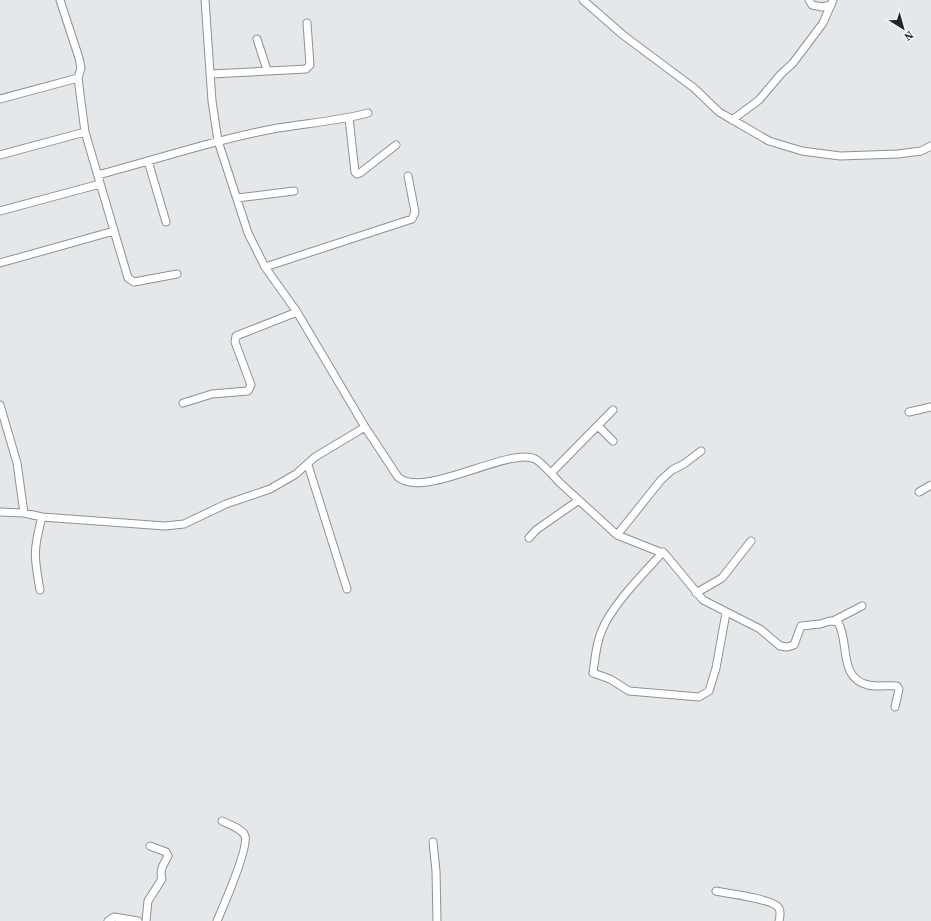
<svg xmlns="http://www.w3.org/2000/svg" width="931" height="921" font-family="'Source Serif 4',serif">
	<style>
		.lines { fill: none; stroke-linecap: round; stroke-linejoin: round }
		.minor-casing { stroke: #8e9192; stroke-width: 9 }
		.minor { stroke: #fff; stroke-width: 7 }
	</style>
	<rect width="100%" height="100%" fill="#e5e8ea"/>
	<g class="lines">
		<defs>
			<path id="minor" d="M 60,0 L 79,58 L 81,68 L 78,78 L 85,132 L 128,278 L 134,282 L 177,274
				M 205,0 L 212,101 L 218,141 L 248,233 L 265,267 L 297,312 L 365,427 L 398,477 C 423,500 510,446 535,459 C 541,462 546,469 551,473 L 613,410
				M 583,0 L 623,35 L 694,88 L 719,112 L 769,141 L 802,151 L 840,156 L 898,154 L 921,151 L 931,146
				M 809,0 L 812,5 L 822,7 L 831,5
				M 257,39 L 267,70
				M 211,74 L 306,69 L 310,65 L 307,23
				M 0,99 L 78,78
				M 349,118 L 355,172 L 357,174 L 360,173 L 396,145
				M 732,120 L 759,100 L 781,74 L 793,63 L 823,23 L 833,0
				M 0,155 L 85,132
				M 148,161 L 166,222
				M 98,175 C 158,159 217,139 278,128 C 308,123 338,121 368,113
				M 237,198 L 294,191
				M 0,211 L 100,184
				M 0,263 L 114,231
				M 265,267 L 412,219 L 415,212 L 408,176
				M 183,403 L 212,394 L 248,391 L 251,385 L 235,342 L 236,336 L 297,312
				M 0,405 L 17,463 L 24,513
				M 909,412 L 931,407
				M 598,426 L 613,441
				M 308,465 L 347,589
				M 551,473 L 559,482 L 617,535 L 665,554 L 703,600 L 760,629 L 780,646 L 787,647 L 794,645 L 801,626 L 820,624 L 830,621 L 838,622 C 850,643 838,678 868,685 C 877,687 887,685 897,686 L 899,689 L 895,707
				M 919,492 L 931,485
				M 0,512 L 24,513 L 42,517 L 165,526 L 184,524 L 226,504 L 270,489 L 296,474 L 315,457 L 365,427
				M 617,535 L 661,480 L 672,470 L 684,464 L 701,451
				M 529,538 L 536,530 L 579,500
				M 663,552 C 644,573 612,605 602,630 C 596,643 595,659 593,673 L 610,679 L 629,691 L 699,697 L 709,691 L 716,668 L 726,613
				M 40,590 C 34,557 33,550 42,517
				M 696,593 L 722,578 L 751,541
				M 833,621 L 862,606
				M 433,842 L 436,871 L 437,921
				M 716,891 C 730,894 767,898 777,906 C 781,909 780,917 779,921
				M 108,921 L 114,917 L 138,921
				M 146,921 L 148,901 L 162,879 C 159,869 164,864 168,856 L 166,852 L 150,846
				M 217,921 C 223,907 249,848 245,836 C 243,829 228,824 222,821"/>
		</defs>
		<use href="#minor" class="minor-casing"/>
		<use href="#minor" class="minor"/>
	</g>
	<g transform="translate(903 28) rotate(143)" stroke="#f2f5f7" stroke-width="3" paint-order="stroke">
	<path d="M0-3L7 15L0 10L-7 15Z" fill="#242526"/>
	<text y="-6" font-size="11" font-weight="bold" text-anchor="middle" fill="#242526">N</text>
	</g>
</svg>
